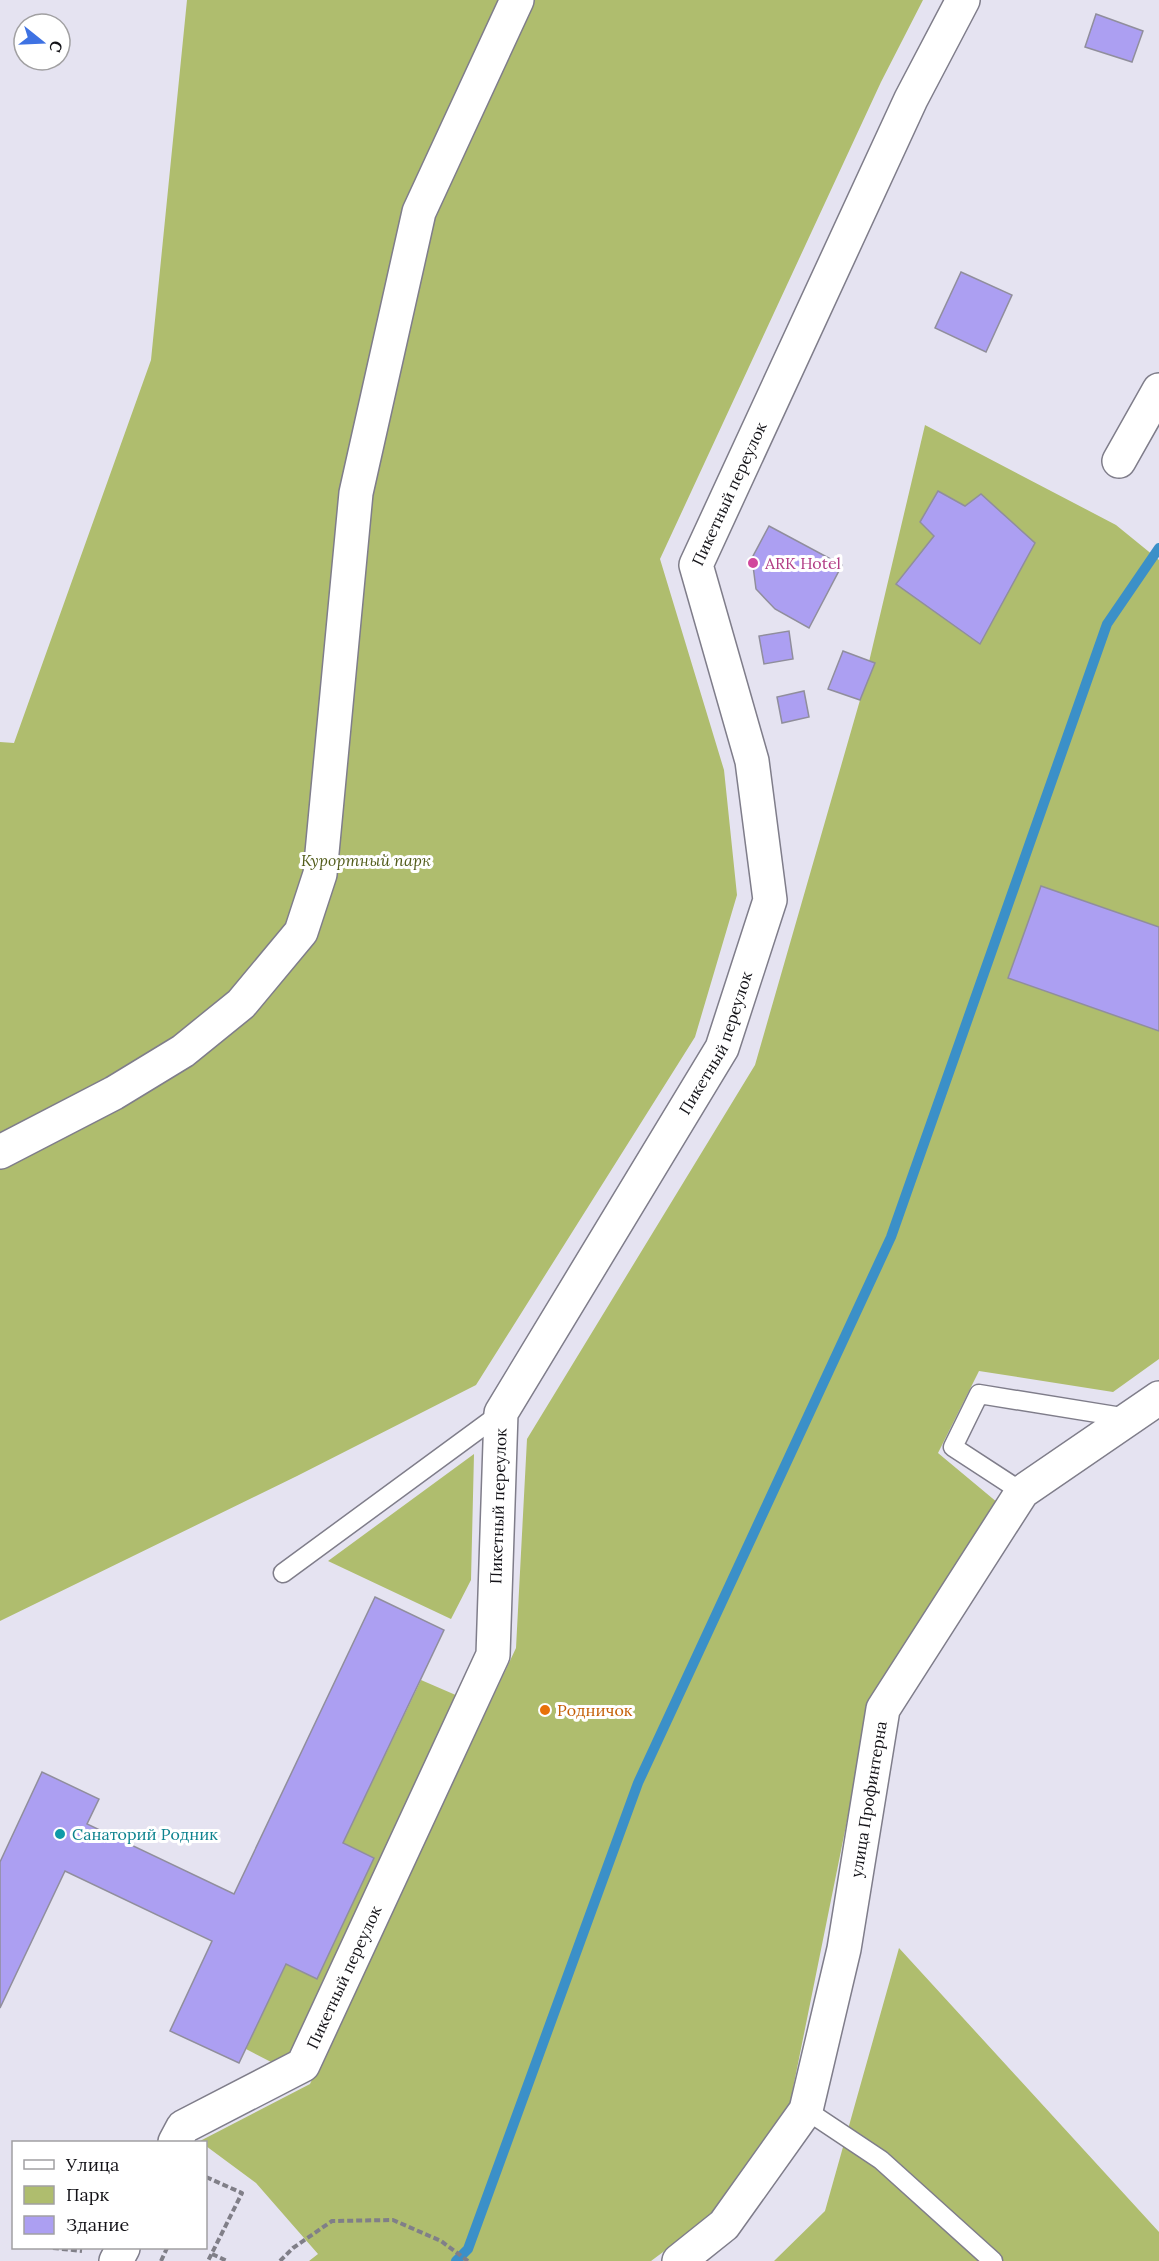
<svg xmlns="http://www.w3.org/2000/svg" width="1159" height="2261" font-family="Lora,serif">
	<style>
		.green { fill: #afbd6e }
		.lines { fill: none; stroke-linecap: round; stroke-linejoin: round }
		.stream { stroke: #3b90c8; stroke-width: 10 }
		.building { fill: #ac9ff2; stroke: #908e9c; stroke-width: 1.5 }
		.lane-casing { stroke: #7f7d8a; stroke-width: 21 }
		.street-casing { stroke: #7f7d8a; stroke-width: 36 }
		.path { stroke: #807f88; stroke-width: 4; stroke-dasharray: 6 3; stroke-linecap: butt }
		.lane { stroke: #fff; stroke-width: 18 }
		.street { stroke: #fff; stroke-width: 33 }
		.hotel-dot { fill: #d1479c; stroke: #fff; stroke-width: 2 }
		.food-dot { fill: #e8710a; stroke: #fff; stroke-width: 2 }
		.culture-dot { fill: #0f9aa8; stroke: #fff; stroke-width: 2 }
		.labels { text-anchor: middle; stroke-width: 6; stroke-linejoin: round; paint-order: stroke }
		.street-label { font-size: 16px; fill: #131217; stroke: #fff }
		.hotel-label { font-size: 16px; fill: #b23c85; stroke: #fff; text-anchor: start }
		.park-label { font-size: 16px; font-style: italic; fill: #535d1c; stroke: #fff }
		.food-label { font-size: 16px; fill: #c56008; stroke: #fff; text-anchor: start }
		.culture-label { font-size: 16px; fill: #0d838f; stroke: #fff; text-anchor: start }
	</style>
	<rect width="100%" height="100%" fill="#e5e3f1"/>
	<path class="green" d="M 187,0 L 923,0 L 881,82 L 660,559 L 724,770 L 737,895 L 695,1037 L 476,1385 L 297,1476 L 0,1621 L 0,742 L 14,743 L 151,360 Z
		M 925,425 L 1116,525 L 1159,560 L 1159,1359 L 1113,1392 L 979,1371 L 938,1453 L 998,1503 L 871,1702 L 789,2108 L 710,2217 L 651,2261 L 309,2261 L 318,2254 L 256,2183 L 206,2146 L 206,2142 L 200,2141 L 310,2084 L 516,1648 L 527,1439 L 755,1065 L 860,700 Z
		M 474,1454 L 471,1580 L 451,1619 L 328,1561 Z
		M 421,1680 L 458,1696 L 290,2053 L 273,2063 L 246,2049 L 286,1964 L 374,1858 L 343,1843 Z
		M 899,1948 L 1159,2232 L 1159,2261 L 774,2261 L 825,2211 Z"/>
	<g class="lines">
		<path class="stream" d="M 456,2261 L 468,2249 L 638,1783 L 891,1237 L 1107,624 L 1159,548"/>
	</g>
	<path class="building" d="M 1096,14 L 1143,31 L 1132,62 L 1085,47 Z
		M 961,272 L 1012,295 L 986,352 L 935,328 Z
		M 938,491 L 965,506 L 981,494 L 1035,543 L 980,644 L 896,584 L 934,536 L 920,522 Z
		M 769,526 L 842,565 L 809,628 L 775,609 L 756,589 L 752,558 Z
		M 789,631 L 793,659 L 764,664 L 759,636 Z
		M 843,651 L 875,663 L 860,700 L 828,689 Z
		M 804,691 L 809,717 L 782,723 L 777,697 Z
		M 1041,886 L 1159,927 L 1159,1031 L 1008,978 Z
		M 375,1597 L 444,1630 L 343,1843 L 374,1858 L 317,1979 L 286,1964 L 239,2063 L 170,2031 L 212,1941 L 65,1871 L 0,2008 L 0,1862 L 42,1772 L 99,1799 L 87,1824 L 234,1894 Z"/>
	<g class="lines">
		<defs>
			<path id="lane" d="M 1022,1492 L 953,1447 L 979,1394 L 1128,1418
				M 283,1573 L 501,1413
				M 806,2110 L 881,2160 L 993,2261"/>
			<g id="street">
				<path d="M 1119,461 L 1159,390"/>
				<path d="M 0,1152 L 114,1093 L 183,1051 L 241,1004 L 301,932 L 320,874 L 356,493 L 419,212 L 517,0"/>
				<path id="s1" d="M 175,2142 L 183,2127 L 303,2065 L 493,1655 L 501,1413 L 722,1048 L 770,900 L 752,761 L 696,565 L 911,99 L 963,0"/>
				<path d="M 116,2261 L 123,2248"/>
				<path id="s2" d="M 679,2261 L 724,2225 L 806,2110 L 844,1949 L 883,1709 L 1022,1492 L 1159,1398"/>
			</g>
		</defs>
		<use href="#lane" class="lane-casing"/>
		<use href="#street" class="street-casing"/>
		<path class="path" d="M 206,2177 L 242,2193 L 208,2261
			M 53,2248 L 82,2251
			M 212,2254 L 227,2261
			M 161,2261 L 167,2248
			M 280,2261 L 293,2248 L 332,2221 L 393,2220 L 441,2241 L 468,2261"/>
		<use href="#lane" class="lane"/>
		<use href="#street" class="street"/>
	</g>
	<circle class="hotel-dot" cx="753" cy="563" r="6"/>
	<circle class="food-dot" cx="545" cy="1710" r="6"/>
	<circle class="culture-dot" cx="60" cy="1834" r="6"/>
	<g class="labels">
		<g class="street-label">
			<text dy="6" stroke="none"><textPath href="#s1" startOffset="1851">Пикетный переулок</textPath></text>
			<text dy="6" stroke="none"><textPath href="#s1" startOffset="1275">Пикетный переулок</textPath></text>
			<text dy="6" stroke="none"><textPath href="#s1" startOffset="753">Пикетный переулок</textPath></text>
			<text dy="6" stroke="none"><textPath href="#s2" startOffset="516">улица Профинтерна</textPath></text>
			<text dy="6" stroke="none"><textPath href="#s1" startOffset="249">Пикетный переулок</textPath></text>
		</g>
		<g class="hotel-label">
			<text x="765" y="569">ARK Hotel</text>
		</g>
		<g class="park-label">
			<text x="366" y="866">Курортный парк</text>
		</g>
		<g class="food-label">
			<text x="557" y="1716">Родничок</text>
		</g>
		<g class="culture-label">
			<text x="72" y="1840">Санаторий Родник</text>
		</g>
	</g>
	<rect x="12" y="2141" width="195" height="108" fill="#ffffff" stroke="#a1a0a2" stroke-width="1.5"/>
	<rect x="24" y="2160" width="30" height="9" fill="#ffffff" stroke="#a1a0a2" stroke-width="1.5"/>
	<text x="66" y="2171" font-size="18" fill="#131217">Улица</text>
	<rect x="24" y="2186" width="30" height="18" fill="#afbd6e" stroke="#a1a0a2" stroke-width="1.5"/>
	<text x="66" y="2201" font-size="18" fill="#131217">Парк</text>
	<rect x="24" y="2216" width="30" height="18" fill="#ac9ff2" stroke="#a1a0a2" stroke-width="1.5"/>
	<text x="66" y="2231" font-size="18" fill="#131217">Здание</text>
	<g transform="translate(42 42) rotate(108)"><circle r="28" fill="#ffffff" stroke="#a1a0a2" stroke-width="1.5"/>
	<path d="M0-4.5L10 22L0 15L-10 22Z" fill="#3e72e3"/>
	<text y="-9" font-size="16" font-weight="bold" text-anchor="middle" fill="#131217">С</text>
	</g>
</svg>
